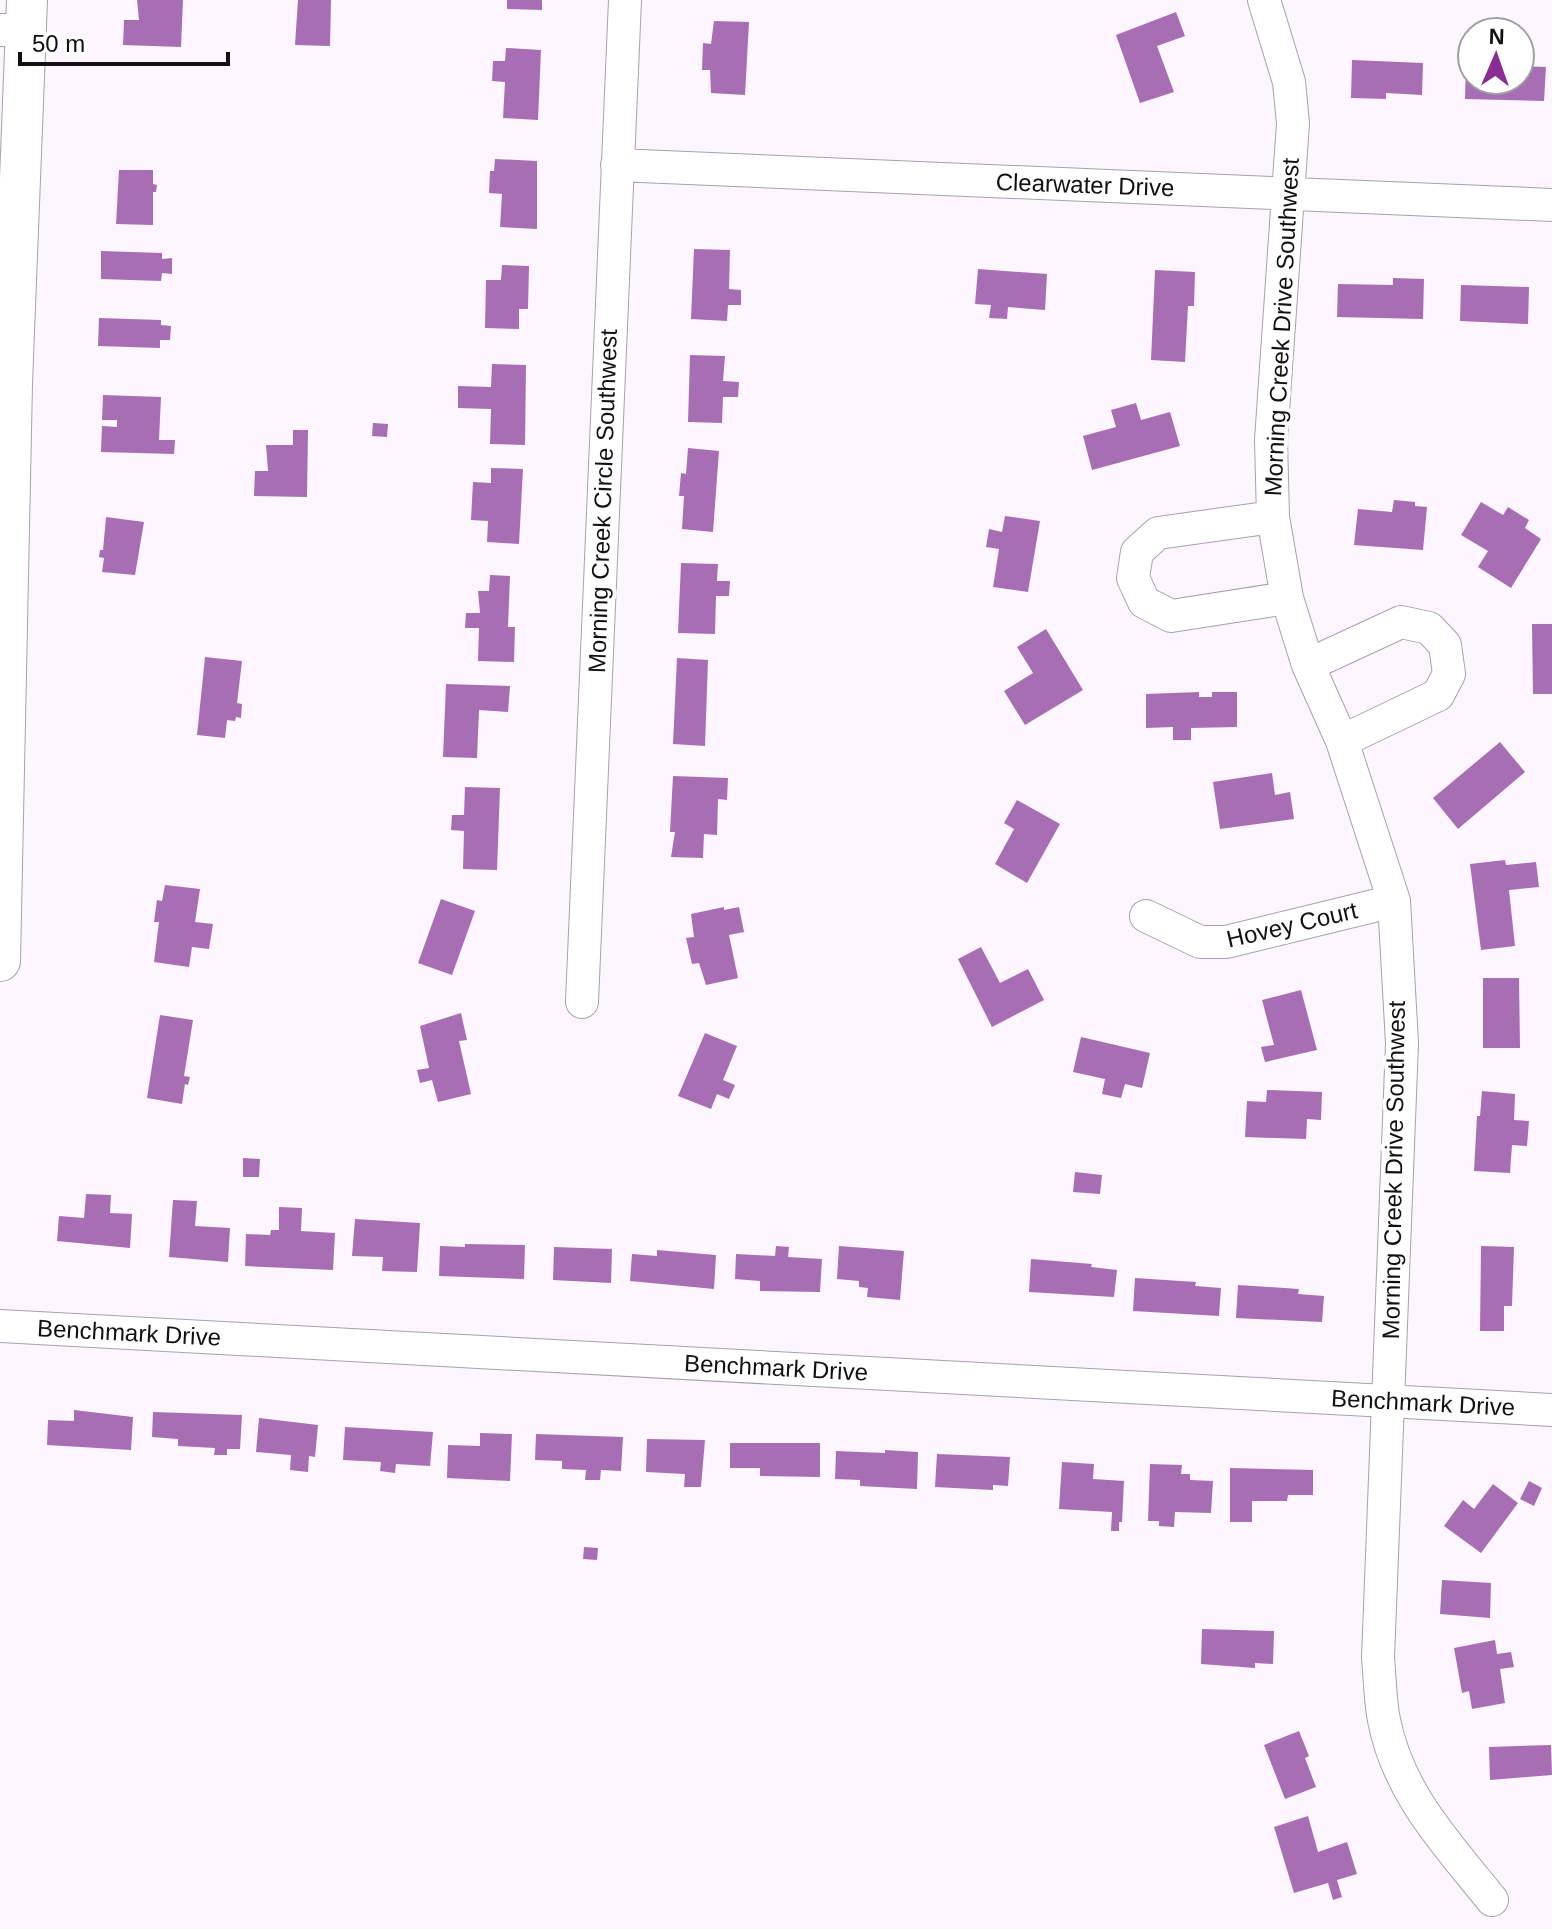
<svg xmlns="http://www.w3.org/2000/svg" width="1552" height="1929" font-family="Helvetica,sans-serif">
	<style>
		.building { fill: #a76eb3 }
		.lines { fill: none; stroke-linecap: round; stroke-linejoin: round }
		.minor-casing { stroke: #a9a0ab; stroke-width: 34 }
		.tertiary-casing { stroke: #a9a0ab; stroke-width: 42 }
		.minor { stroke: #fff; stroke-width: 32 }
		.tertiary { stroke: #fff; stroke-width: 40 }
		.labels { text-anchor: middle; stroke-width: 8; stroke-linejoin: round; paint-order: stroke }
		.street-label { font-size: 24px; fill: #131014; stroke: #fff }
	</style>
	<rect width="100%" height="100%" fill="#fdf5ff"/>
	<path class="building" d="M 137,0 L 183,0 L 181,47 L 123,45 L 124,20 L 139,20 Z
		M 298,0 L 331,0 L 330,46 L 295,45 Z
		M 507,0 L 542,0 L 542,10 L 507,9 Z
		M 1176,12 L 1185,36 L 1157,46 L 1174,92 L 1140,103 L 1116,35 Z
		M 714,21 L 749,22 L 745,95 L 711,93 L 710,70 L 702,70 L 703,43 L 711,44 Z
		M 506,48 L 541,50 L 538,120 L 503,118 L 505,82 L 492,81 L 493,61 L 505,61 Z
		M 1352,60 L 1423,63 L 1422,95 L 1386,93 L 1386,99 L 1351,98 Z
		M 1466,65 L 1472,65 L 1472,80 L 1520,80 L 1520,66 L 1546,67 L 1544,101 L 1465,99 Z
		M 495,159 L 537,161 L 537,229 L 500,227 L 502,194 L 489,193 L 490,171 L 494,171 Z
		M 119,170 L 153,170 L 153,184 L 157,185 L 156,192 L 153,192 L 153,225 L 116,224 Z
		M 694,249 L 730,250 L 729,289 L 741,290 L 741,305 L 728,305 L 727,321 L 691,319 Z
		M 101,251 L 162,253 L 162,259 L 172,258 L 172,274 L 162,273 L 161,281 L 101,279 Z
		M 502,265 L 529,266 L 528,309 L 519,309 L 519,329 L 485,328 L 486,280 L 501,280 Z
		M 978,269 L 1047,274 L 1045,310 L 1008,307 L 1007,319 L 989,318 L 991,305 L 975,304 Z
		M 1155,270 L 1195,272 L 1194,306 L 1188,306 L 1185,362 L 1151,360 Z
		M 1393,278 L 1424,279 L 1423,319 L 1337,317 L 1338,284 L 1393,285 Z
		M 1461,285 L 1529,287 L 1528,324 L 1460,321 Z
		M 99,318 L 161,320 L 161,325 L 171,326 L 170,340 L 160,340 L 160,348 L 98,346 Z
		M 690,355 L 725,356 L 723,381 L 739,382 L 738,397 L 723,397 L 722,423 L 688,422 Z
		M 492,364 L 526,365 L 525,445 L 490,444 L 491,409 L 458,408 L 458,386 L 491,387 Z
		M 103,395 L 161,397 L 159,440 L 175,440 L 174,454 L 101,452 L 102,426 L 117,427 L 117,420 L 102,420 Z
		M 1136,403 L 1141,420 L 1170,412 L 1180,446 L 1092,470 L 1083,436 L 1116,427 L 1111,410 Z
		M 373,423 L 388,424 L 387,437 L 372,436 Z
		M 293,430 L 308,430 L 307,497 L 254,496 L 255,471 L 268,471 L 266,445 L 293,445 Z
		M 688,448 L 719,451 L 713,532 L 682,529 L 684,496 L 679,496 L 681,473 L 686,474 Z
		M 491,468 L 523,469 L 519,544 L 487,542 L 488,521 L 471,520 L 473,482 L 491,483 Z
		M 1394,500 L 1415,502 L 1415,506 L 1427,507 L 1423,550 L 1354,545 L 1358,509 L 1392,512 Z
		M 1481,502 L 1503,515 L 1508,507 L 1529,520 L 1525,528 L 1541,539 L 1511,588 L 1478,567 L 1488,551 L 1461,535 Z
		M 1005,516 L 1040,521 L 1028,592 L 993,587 L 999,549 L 986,547 L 989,529 L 1002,532 Z
		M 106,517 L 144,522 L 135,575 L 102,572 L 104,558 L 99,557 L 100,550 L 103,550 Z
		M 681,563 L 718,564 L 717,581 L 730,581 L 729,596 L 716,596 L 715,634 L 678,633 Z
		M 490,575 L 510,576 L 508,627 L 515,627 L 514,662 L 478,661 L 479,628 L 465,628 L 466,613 L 480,613 L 478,591 L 489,591 Z
		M 1532,624 L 1552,624 L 1552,694 L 1533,694 Z
		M 1046,629 L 1083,690 L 1025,725 L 1004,691 L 1033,673 L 1017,647 Z
		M 205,657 L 242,661 L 237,703 L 242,704 L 241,718 L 236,717 L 235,721 L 227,720 L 225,738 L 197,735 Z
		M 677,658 L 708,660 L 705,746 L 673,744 Z
		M 446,684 L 510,686 L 508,712 L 479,710 L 477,758 L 443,757 Z
		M 1199,692 L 1199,697 L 1212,697 L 1212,692 L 1237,692 L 1237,727 L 1191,728 L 1191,740 L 1173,740 L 1173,727 L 1146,728 L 1146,694 Z
		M 1500,742 L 1525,772 L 1458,829 L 1433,798 Z
		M 1272,773 L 1275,795 L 1290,792 L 1294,819 L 1220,829 L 1213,782 Z
		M 673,776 L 728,778 L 727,800 L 718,799 L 717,835 L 704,834 L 703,858 L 671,857 L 675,832 L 670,832 Z
		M 465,787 L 500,788 L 497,870 L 463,869 L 464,831 L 451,830 L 452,815 L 464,815 Z
		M 1017,800 L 1060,824 L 1027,883 L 995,864 L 1014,829 L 1004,823 Z
		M 1505,860 L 1506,865 L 1536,862 L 1539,887 L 1509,890 L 1515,946 L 1481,950 L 1470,864 Z
		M 165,885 L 200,889 L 195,922 L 213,924 L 209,949 L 192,947 L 189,967 L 154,962 L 159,922 L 154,922 L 157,900 L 162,901 Z
		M 441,899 L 475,911 L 452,975 L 418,963 Z
		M 724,907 L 724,910 L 739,907 L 744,932 L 729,935 L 738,978 L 706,985 L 699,963 L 692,964 L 686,938 L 694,937 L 691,914 Z
		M 981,947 L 1000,983 L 1028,969 L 1044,1000 L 992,1027 L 958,959 Z
		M 1483,978 L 1519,978 L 1520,1048 L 1483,1048 Z
		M 1301,990 L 1317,1050 L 1265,1062 L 1261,1047 L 1274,1045 L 1262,1000 Z
		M 461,1013 L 467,1040 L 459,1041 L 471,1094 L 438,1102 L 432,1080 L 420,1083 L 417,1070 L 429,1068 L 420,1026 Z
		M 160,1015 L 193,1020 L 184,1076 L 190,1077 L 188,1085 L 185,1084 L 182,1104 L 147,1098 Z
		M 705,1033 L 737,1046 L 723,1080 L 735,1085 L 729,1099 L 717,1094 L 711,1109 L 678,1096 Z
		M 1081,1037 L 1150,1053 L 1142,1088 L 1125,1084 L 1121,1098 L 1102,1094 L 1105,1079 L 1073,1072 Z
		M 1267,1090 L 1322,1092 L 1321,1120 L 1307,1119 L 1306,1139 L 1245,1137 L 1247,1101 L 1266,1102 Z
		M 1482,1091 L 1515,1094 L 1514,1120 L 1529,1121 L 1527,1146 L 1512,1145 L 1510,1173 L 1474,1171 L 1477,1116 L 1480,1116 Z
		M 243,1158 L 260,1159 L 259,1177 L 243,1177 Z
		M 1075,1172 L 1102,1175 L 1100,1194 L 1073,1192 Z
		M 86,1194 L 111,1195 L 110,1213 L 132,1214 L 130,1248 L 57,1241 L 59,1216 L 84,1218 Z
		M 173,1200 L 197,1201 L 195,1226 L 230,1228 L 228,1262 L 169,1257 Z
		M 279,1207 L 302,1208 L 301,1231 L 335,1233 L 333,1270 L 245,1266 L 246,1234 L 270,1235 L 271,1230 L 279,1230 Z
		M 355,1219 L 420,1223 L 417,1272 L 382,1271 L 383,1257 L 352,1256 Z
		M 465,1244 L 525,1245 L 524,1279 L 439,1276 L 440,1246 L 465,1247 Z
		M 776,1246 L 789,1247 L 788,1257 L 822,1259 L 820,1292 L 760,1291 L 760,1281 L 735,1279 L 736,1254 L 775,1256 Z
		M 839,1246 L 904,1251 L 900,1300 L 867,1297 L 868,1288 L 859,1287 L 859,1281 L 837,1279 Z
		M 1481,1246 L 1514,1247 L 1512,1306 L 1504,1306 L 1504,1331 L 1480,1331 Z
		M 554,1247 L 612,1249 L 611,1283 L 553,1280 Z
		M 657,1250 L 716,1255 L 714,1289 L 630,1281 L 632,1254 L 657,1256 Z
		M 1031,1259 L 1092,1264 L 1091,1267 L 1117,1270 L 1114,1297 L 1029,1292 Z
		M 1135,1278 L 1196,1282 L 1195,1286 L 1221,1288 L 1219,1316 L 1133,1311 Z
		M 1238,1285 L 1299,1289 L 1298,1294 L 1324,1296 L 1322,1322 L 1236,1318 Z
		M 74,1410 L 133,1417 L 131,1450 L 47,1445 L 48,1420 L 74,1421 Z
		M 153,1412 L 242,1415 L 240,1449 L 227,1449 L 227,1455 L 214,1455 L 215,1448 L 178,1446 L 178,1439 L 152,1437 Z
		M 259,1418 L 318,1425 L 315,1457 L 309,1456 L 308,1472 L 290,1470 L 291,1455 L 256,1452 Z
		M 345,1427 L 433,1432 L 430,1466 L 396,1464 L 395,1473 L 380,1471 L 381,1462 L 343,1460 Z
		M 480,1433 L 512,1434 L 510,1481 L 447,1478 L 448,1445 L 480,1446 Z
		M 536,1434 L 623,1437 L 621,1471 L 601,1470 L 600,1480 L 585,1480 L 586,1470 L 562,1469 L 562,1461 L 535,1460 Z
		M 647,1439 L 705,1440 L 701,1487 L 684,1487 L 685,1474 L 646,1472 Z
		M 730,1443 L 820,1443 L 820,1477 L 760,1476 L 760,1468 L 730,1468 Z
		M 885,1450 L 918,1452 L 917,1489 L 860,1486 L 860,1480 L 835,1479 L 836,1451 L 885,1453 Z
		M 937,1454 L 1010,1457 L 1008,1486 L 993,1485 L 993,1490 L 935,1487 Z
		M 1062,1462 L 1094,1464 L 1093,1479 L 1124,1481 L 1122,1522 L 1119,1522 L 1119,1531 L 1111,1531 L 1112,1512 L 1059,1509 Z
		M 1150,1464 L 1182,1465 L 1181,1474 L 1190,1474 L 1190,1480 L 1213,1481 L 1211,1513 L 1175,1512 L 1174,1527 L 1159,1526 L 1159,1521 L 1148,1521 Z
		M 1230,1468 L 1313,1470 L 1313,1495 L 1288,1495 L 1287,1501 L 1252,1501 L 1252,1522 L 1230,1522 Z
		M 1529,1481 L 1542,1488 L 1534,1506 L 1520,1499 Z
		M 1493,1484 L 1518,1503 L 1481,1553 L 1444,1526 L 1463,1500 L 1474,1509 Z
		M 584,1547 L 598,1548 L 597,1560 L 583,1559 Z
		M 1442,1580 L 1491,1583 L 1490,1618 L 1440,1614 Z
		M 1202,1629 L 1274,1631 L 1273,1664 L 1255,1663 L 1255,1668 L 1201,1664 Z
		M 1495,1640 L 1497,1654 L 1511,1652 L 1514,1667 L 1500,1669 L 1505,1703 L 1472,1709 L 1469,1691 L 1462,1693 L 1454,1648 Z
		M 1299,1731 L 1309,1756 L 1305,1758 L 1316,1787 L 1285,1799 L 1264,1745 Z
		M 1551,1745 L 1552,1775 L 1490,1780 L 1489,1747 Z
		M 1308,1816 L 1318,1852 L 1347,1842 L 1357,1874 L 1337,1880 L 1342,1897 L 1333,1900 L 1328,1883 L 1294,1893 L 1274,1827 Z"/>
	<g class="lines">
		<defs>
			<path id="minor" d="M 1264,0 L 1289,82 L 1293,123 L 1271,440 L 1273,517 L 1287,598 L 1308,665 L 1342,741 L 1394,901 L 1402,1043 L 1378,1658 C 1380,1679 1380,1700 1384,1720 C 1398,1793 1447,1844 1492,1900
				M 0,30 L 24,30
				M 617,165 L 1552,205
				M 1273,517 L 1158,533 L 1137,552 L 1133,578 L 1144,602 L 1171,616 L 1287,598
				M 1308,665 L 1401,622 L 1429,628 L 1445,645 L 1449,674 L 1438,695 L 1342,741
				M 1146,916 L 1200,942 L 1226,942 L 1394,901
				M 582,1002 L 625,0
				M 0,1326 L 1552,1410"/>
			<path id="tertiary" d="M 0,961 L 12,383 L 27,0"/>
		</defs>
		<use href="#minor" class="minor-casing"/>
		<use href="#tertiary" class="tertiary-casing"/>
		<use href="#minor" class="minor"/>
		<use href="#tertiary" class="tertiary"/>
	</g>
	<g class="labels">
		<g class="street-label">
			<text transform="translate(1085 185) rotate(2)" y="8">Clearwater Drive</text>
			<text transform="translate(1282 327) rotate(-87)" y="8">Morning Creek Drive Southwest</text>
			<text transform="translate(603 501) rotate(-88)" y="8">Morning Creek Circle Southwest</text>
			<text transform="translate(1292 925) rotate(-13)" y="8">Hovey Court</text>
			<text transform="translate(1394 1170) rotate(-89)" y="8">Morning Creek Drive Southwest</text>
			<text transform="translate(129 1333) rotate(3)" y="8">Benchmark Drive</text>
			<text transform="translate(776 1368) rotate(3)" y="8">Benchmark Drive</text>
			<text transform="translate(1423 1403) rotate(3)" y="8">Benchmark Drive</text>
		</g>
	</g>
	<g transform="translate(1496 56) rotate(2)"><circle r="38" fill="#ffffff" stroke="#a19fa1" stroke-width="2"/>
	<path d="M0-6L14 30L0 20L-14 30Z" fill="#8b2c95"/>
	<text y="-12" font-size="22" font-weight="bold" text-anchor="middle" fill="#131014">N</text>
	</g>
	<path d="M20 52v12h208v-12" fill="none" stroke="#131014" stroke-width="4"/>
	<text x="32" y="52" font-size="24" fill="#131014" stroke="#ffffff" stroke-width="6" paint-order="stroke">50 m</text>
</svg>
